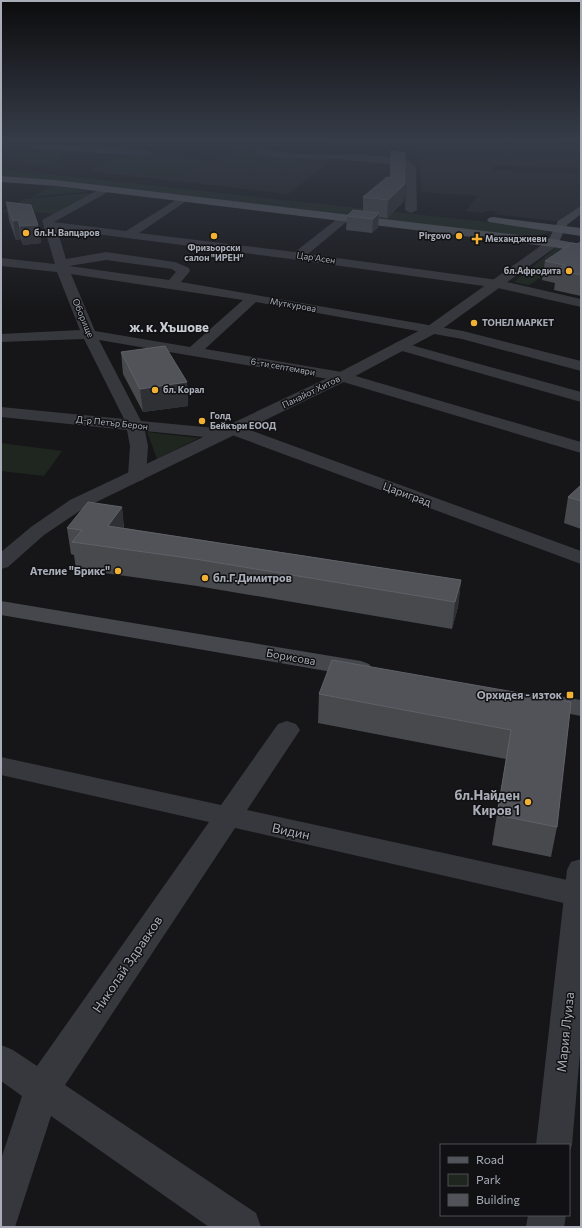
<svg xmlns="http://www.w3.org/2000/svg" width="582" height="1228" font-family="Commissioner,sans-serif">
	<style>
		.built { fill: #222225 }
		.green { fill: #1e261f }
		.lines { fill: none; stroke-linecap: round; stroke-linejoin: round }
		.minor { fill: #37383d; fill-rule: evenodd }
		.tertiary { fill: #37383d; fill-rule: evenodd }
		.secondary { fill: #45474d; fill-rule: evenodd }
		.primary { fill: #53555c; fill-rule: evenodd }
		.wall { fill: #47494d }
		.shaded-wall { fill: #2f3033 }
		.building { fill: #525359; stroke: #5f6168 }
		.poi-dot { fill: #f2b134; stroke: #111113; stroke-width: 1.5 }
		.labels { text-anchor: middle; stroke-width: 3; stroke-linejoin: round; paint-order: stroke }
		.far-poi-label { font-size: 9px; font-weight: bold; fill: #a8adb8; stroke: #111113; text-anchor: start }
		.far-street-label { font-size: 9px; fill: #a8adb8; stroke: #111113 }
		.street-label { font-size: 11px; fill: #a8adb8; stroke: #111113 }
		.poi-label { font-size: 11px; font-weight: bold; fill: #a8adb8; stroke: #111113; text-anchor: end }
		.far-district-label { font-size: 13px; font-weight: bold; fill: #c9ccd4; stroke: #111113 }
		.near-poi-label { font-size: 13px; font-weight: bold; fill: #a8adb8; stroke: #111113; text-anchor: end }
		.near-street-label { font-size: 13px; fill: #a8adb8; stroke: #111113 }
	</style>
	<rect width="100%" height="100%" fill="#161618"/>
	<path class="built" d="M 314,140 L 555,140 L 581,150 L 581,168 L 492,166 L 492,170 L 581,173 L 581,208 L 561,222 L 493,214 L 498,211 L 486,211 L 482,213 L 466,211 L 477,196 L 421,192 L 420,163 L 411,144 L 327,145 Z
		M 235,146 L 250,148 L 257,151 L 336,157 L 288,194 L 90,171 L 129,151 L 212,160 Z"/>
	<path class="green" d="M 21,140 L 35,148 L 67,151 L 61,156 L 56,164 L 70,169 L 27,164 L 1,151 L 1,145 Z
		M 127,152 L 207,160 L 177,178 L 94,169 Z
		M 243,153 L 271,157 L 253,169 L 222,166 Z
		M 279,160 L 304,160 L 290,169 L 269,166 Z
		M 1,169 L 541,228 L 546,230 L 548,233 L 530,237 L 1,177 Z
		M 53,186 L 92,191 L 31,197 Z
		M 100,192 L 58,215 L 32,211 L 2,212 L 25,199 Z
		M 558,246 L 573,248 L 573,256 L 529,285 L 514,282 Z
		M 147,432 L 199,438 L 157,459 Z
		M 1,443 L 62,451 L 44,476 L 1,471 Z"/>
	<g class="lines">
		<path class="minor" d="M 36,144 L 147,150 L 152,153 L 147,156 L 33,149 L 31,147 Z
			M 261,148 C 307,160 363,149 410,161 L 416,167 L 417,210 L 411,213 L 405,210 L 406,168 L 404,166 L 339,159 L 276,158 L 258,153 L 256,151 Z
			M 106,186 L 111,189 L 110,191 L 54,222 L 126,231 L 184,195 L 189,198 L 188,200 L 139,233 L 295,252 L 342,215 L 350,215 L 352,217 L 350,219 L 308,254 L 498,280 L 581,299 L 581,307 L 498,288 L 298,260 L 57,229 L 66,259 L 106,252 L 175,262 L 189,268 L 190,271 L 181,282 L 463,331 L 581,361 L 581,371 L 462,339 L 256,302 L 205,349 L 342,372 L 581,442 L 581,453 L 340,381 L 99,340 L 141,421 L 225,429 L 227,426 L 233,425 L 239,426 L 581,551 L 581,564 L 232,435 L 224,439 L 145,431 L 148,446 L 146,476 L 143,480 L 137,481 L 131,480 L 128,476 L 130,446 L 127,430 L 1,417 L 1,407 L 124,419 L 84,339 L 1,342 L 1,334 L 80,330 L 57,272 L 1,266 L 1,258 L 55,264 L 42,220 ZM 106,260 L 172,269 L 176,272 L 169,280 L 69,266 ZM 71,274 L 243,300 L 190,347 L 95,331 Z
			M 400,342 L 581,392 L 581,402 L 395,349 L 393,346 L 395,343 Z
			M 287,721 L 296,724 L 300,730 L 247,810 L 581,883 L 581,907 L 235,828 L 65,1085 L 256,1213 L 261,1227 L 209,1227 L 51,1116 L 15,1227 L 1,1227 L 1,1159 L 22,1096 L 1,1081 L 1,1045 L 13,1050 L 37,1066 L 209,822 L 1,775 L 1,757 L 221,805 L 278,724 Z"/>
		<path class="tertiary" d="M 553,239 L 559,243 L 557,246 L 438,332 L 348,380 L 84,508 L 44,535 L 8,567 L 1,569 L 1,552 L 31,527 L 70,500 L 336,374 L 428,326 L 549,240 Z
			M 581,859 L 581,1041 L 572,1145 L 569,1153 L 569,1145 L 536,1145 L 567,870 L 571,862 Z
			M 528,1215 L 566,1215 L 564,1227 L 526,1227 Z"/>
		<path class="secondary" d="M 581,206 L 581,214 L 567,225 L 557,246 L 549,246 L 547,243 L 558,221 Z
			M 1,601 L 361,661 L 369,664 L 373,669 L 369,674 L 361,677 L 1,615 Z
			M 542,693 L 581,700 L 581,716 L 533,707 L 530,701 L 533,695 Z"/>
		<path class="primary" d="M 1,176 L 56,180 L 553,239 L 581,244 L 581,252 L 553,247 L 56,186 L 1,182 Z
			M 493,217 L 581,228 L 581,236 L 489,222 L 487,220 L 489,218 Z"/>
	</g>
	<path class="wall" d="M 391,151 L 405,184 L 404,201 L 387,218 L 379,217 L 378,227 L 372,233 L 346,230 L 347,216 L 363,212 L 363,197 L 390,178 Z
		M 6,202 L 38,225 L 41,243 L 23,245 L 21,239 L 16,240 L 9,220 Z
		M 581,242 L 581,296 L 554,290 L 555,283 L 542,280 L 545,261 L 577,244 Z
		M 121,352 L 187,382 L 188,406 L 143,412 L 123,374 Z
		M 581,485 L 581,529 L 564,523 L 568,497 Z
		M 122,507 L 124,528 L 461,580 L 458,607 L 452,629 L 197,586 L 76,569 L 74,555 L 71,554 L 67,528 Z
		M 319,694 L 571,702 L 557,827 L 551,857 L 492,845 L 506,759 L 318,723 Z"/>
	<path class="shaded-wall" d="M 405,184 L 404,201 L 387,218 L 388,200 Z
		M 379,213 L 378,227 L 372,233 L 373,219 Z
		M 18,220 L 21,239 L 16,240 L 13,221 Z
		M 38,225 L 41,243 L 23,245 L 20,226 Z
		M 187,382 L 188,406 L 143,412 L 140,389 Z
		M 122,507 L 124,533 L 108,526 Z
		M 461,580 L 458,607 L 452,629 L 455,602 Z"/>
	<path class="building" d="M 391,151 L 405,153 L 405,184 L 388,200 L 363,197 L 387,177 L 391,178 Z
		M 6,202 L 31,205 L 38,225 L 20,226 L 18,220 L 13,221 Z
		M 353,210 L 379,213 L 373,219 L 347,216 Z
		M 581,242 L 581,275 L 557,270 L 565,265 L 545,261 L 572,243 L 577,244 Z
		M 165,346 L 187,382 L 140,389 L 121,352 Z
		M 581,485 L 581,501 L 568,497 Z
		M 88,502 L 122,507 L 108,526 L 461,580 L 455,602 L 195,559 L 72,542 L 82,530 L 67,528 Z
		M 332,660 L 571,702 L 557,827 L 497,815 L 511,730 L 319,694 Z"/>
	<linearGradient id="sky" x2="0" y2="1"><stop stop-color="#0c0c0d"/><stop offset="0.45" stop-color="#363c48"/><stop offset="1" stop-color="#363c48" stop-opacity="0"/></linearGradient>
	<rect width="582" height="312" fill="url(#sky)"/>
	<g class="poi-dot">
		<circle cx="26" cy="233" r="4"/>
		<circle cx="214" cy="236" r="4"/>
		<circle cx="459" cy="236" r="4"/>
		<path d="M475 233h4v4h4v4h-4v4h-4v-4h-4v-4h4z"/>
		<circle cx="569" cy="271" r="4"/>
		<circle cx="474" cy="323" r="4"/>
		<circle cx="155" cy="390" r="4"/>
		<circle cx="202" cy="421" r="4"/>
		<circle cx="118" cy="571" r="4"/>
		<circle cx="205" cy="578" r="4"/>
		<rect x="566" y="691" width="8" height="8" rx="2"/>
		<circle cx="528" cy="802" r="4"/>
	</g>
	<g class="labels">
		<g class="far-poi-label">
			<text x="34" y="236">бл.Н. Вапцаров</text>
			<text x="451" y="239" text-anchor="end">Pirgovo</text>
			<text x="485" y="242">Механджиеви</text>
			<text x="214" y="251" text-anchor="middle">Фризьорски<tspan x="214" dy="10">салон "ИРЕН"</tspan></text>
			<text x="561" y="274" text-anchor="end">бл.Афродита</text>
			<text x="482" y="326">ТОНЕЛ МАРКЕТ</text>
			<text x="163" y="393">бл. Корал</text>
			<text x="210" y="419">Голд<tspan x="210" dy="10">Бейкъри ЕООД</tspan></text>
		</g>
		<g class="far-street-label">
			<text transform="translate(316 258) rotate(8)" y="3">Цар Асен</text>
			<text transform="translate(293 305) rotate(10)" y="3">Муткурова</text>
			<text transform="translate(83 318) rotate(67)" y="3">Оборище</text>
			<text transform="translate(283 367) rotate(10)" y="3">6-ти септември</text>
			<text transform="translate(311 392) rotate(-26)" y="3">Панайот Хитов</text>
			<text transform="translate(112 423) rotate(6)" y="3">Д-р Петър Берон</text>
		</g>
		<g class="street-label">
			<text transform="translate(407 494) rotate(20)" y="4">Цариград</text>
			<text transform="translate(291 657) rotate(10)" y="4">Борисова</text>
		</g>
		<g class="poi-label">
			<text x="110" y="575">Ателие "Брикс"</text>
			<text x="213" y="582" text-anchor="start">бл.Г.Димитров</text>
			<text x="562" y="699">Орхидея - изток</text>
		</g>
		<g class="far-district-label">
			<text x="169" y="332">ж. к. Хъшове</text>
		</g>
		<g class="near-poi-label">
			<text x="520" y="800">бл.Найден<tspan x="520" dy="15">Киров 1</tspan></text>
		</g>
		<g class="near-street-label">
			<text transform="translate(291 831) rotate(12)" y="5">Видин</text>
			<text transform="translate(127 964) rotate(-56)" y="5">Николай Здравков</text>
			<text transform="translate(565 1032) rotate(-84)" y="5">Мария Луиза</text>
		</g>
	</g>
	<rect width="582" height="1228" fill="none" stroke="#a8adb8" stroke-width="4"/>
	<rect x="440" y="1144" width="130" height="72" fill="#111113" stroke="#4d4f55"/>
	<rect x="448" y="1157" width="20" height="6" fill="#53555c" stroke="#4d4f55"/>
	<text x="476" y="1164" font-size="12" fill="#a8adb8">Road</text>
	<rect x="448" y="1174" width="20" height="12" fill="#1e261f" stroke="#4d4f55"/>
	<text x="476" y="1184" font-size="12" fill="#a8adb8">Park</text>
	<rect x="448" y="1194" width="20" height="12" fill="#525359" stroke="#4d4f55"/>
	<text x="476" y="1204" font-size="12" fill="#a8adb8">Building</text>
</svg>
